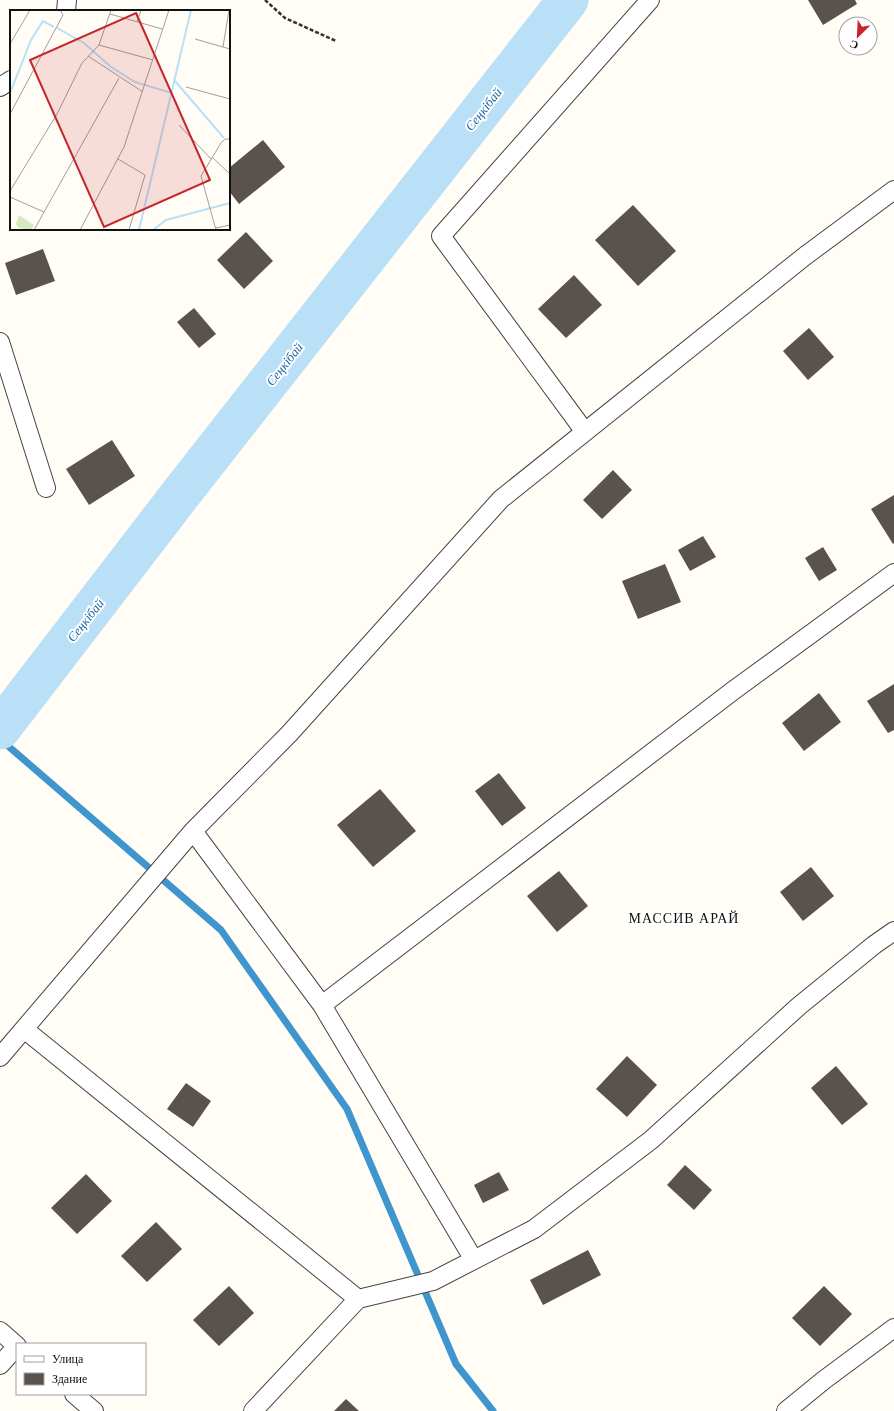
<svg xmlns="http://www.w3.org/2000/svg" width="894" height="1411" font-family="'Times New Roman',serif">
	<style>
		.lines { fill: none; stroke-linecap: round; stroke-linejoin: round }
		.stream { stroke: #3f96cf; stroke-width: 7 }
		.river { stroke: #b9e0f7; stroke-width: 41 }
		.building { fill: #5a524d }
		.minor-casing { stroke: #444; stroke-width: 20 }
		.path { stroke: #333; stroke-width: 2.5; stroke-dasharray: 4 2; stroke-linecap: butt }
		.minor { stroke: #fff; stroke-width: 18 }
		.labels { text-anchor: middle; stroke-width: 4; stroke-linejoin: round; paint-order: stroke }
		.water-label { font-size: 13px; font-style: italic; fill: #1768a6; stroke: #fff }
		.quarter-label { font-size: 14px; letter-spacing: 1px; fill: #111; stroke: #fff }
		.inset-river { fill: none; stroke: #b9e0f7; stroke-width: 2 }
		.inset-road { fill: none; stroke: #a09f9a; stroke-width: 1 }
		.view { fill: #c4262e; fill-opacity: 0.15; stroke: #c4262e; stroke-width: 2 }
		.inset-edge { fill: none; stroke: #111; stroke-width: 2 }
	</style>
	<rect width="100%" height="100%" fill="#fffdf5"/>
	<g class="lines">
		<path class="stream" d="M 0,739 L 221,930 L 347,1109 L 456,1364 L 493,1411"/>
		<path class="river" d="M 0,729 L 179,496 L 568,0"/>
	</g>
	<path class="building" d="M 808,0 L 855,0 L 857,4 L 823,25 Z
		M 263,140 L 285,167 L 239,204 L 229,191 L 229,168 Z
		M 633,205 L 676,251 L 638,286 L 595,240 Z
		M 246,232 L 273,261 L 244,289 L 217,260 Z
		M 43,249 L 55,281 L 16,295 L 5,263 Z
		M 574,275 L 602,305 L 566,338 L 538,309 Z
		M 194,308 L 216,334 L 199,348 L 177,322 Z
		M 809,328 L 834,357 L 808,380 L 783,351 Z
		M 112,440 L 135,476 L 89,505 L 66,469 Z
		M 613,470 L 632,490 L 602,519 L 583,500 Z
		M 894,495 L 894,543 L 893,544 L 871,509 Z
		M 703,536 L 716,557 L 690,571 L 678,550 Z
		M 823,547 L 837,570 L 819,581 L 805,558 Z
		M 665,564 L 681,602 L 638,619 L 622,581 Z
		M 894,684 L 894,730 L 888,733 L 867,701 Z
		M 819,693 L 841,722 L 804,751 L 782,723 Z
		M 499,773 L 526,808 L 502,826 L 475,791 Z
		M 380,789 L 416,831 L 373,867 L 337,825 Z
		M 811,867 L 834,896 L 803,921 L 780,892 Z
		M 559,871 L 588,906 L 557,932 L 527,896 Z
		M 627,1056 L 657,1085 L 627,1117 L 596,1089 Z
		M 836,1066 L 868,1104 L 842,1125 L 811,1088 Z
		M 186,1083 L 211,1101 L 193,1127 L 167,1109 Z
		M 685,1165 L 712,1190 L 694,1210 L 667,1185 Z
		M 499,1172 L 509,1190 L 483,1203 L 474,1185 Z
		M 86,1174 L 112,1201 L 77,1234 L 51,1208 Z
		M 156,1222 L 182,1249 L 147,1282 L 121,1256 Z
		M 588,1250 L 601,1275 L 543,1305 L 530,1280 Z
		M 229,1286 L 254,1313 L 219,1346 L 193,1320 Z
		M 824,1286 L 852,1314 L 820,1346 L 792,1318 Z
		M 346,1399 L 359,1411 L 334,1411 Z"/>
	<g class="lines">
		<defs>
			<path id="minor" d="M 66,11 L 67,0
				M 0,87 L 11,80
				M 0,342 L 46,488
				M 585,432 L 441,236 L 650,0
				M 193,831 L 322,1005 L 474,1260
				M 322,1005 L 734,690 L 894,573
				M 24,1029 L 358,1299
				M 0,1057 L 193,831 L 289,734 L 501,499 L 805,256 L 894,190
				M 0,1331 L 17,1346
				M 0,1365 L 17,1346
				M 74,1394 L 94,1411
				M 253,1411 L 358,1299 L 433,1281 L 534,1229 L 651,1140 L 799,1006 L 874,945 L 894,931
				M 786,1411 L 824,1380 L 894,1328"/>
		</defs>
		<use href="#minor" class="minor-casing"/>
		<path class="path" d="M 265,0 L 285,18 L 336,41"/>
		<use href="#minor" class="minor"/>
	</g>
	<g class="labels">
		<g class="water-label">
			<text transform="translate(483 109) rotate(-52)" y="5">Сеңкібай</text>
			<text transform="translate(284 364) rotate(-52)" y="5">Сеңкібай</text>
			<text transform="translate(85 620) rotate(-52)" y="5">Сеңкібай</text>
		</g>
		<g class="quarter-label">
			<text x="684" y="923">МАССИВ АРАЙ</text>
		</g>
	</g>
	<g transform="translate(10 10)">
		<rect width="220" height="220" fill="#fffdf5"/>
		<path d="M 9,205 L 24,215 L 21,220 L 8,218 L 6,214 Z" fill="#d5ebbd"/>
		<path class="inset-river" d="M 47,18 L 74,33 L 101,57 L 125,72 L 162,83M 165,71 L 214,128M 0,83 L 21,30 L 33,11 L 44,17M 129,220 L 181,0M 143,220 L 156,210 L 220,193"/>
		<path class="inset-road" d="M 100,4 L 152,19M 127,12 L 131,0M 185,29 L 220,39M 0,34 L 20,0M 89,35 L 143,50M 213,37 L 219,0M 78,46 L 133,82M 176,77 L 220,89M 0,104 L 53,5 L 50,0M 169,115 L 201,149M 202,147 L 220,164M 108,149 L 135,165 L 119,220M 0,181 L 47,104 L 72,53 L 89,35 L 101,0M 0,187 L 34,202M 206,218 L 220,215M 24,220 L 109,68M 70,220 L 114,137 L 159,0M 206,220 L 191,166 L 211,133 L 215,129 L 220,129"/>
		<path class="view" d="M 126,3 L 200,170 L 94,217 L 20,50 Z"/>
		<rect width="220" height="220" class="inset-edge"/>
	</g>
	<rect x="16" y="1343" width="130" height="52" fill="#ffffff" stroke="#a0a0a0"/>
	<rect x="24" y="1356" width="20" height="6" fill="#ffffff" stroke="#a0a0a0"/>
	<text x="52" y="1363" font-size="12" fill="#111111">Улица</text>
	<rect x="24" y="1373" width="20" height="12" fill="#5a524d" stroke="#a0a0a0"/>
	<text x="52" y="1383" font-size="12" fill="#111111">Здание</text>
	<g transform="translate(858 36) rotate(204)"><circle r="19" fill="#ffffff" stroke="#a0a0a0"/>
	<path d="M0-3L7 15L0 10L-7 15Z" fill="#c4262e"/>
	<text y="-6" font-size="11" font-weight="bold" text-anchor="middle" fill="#111111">С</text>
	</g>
</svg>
